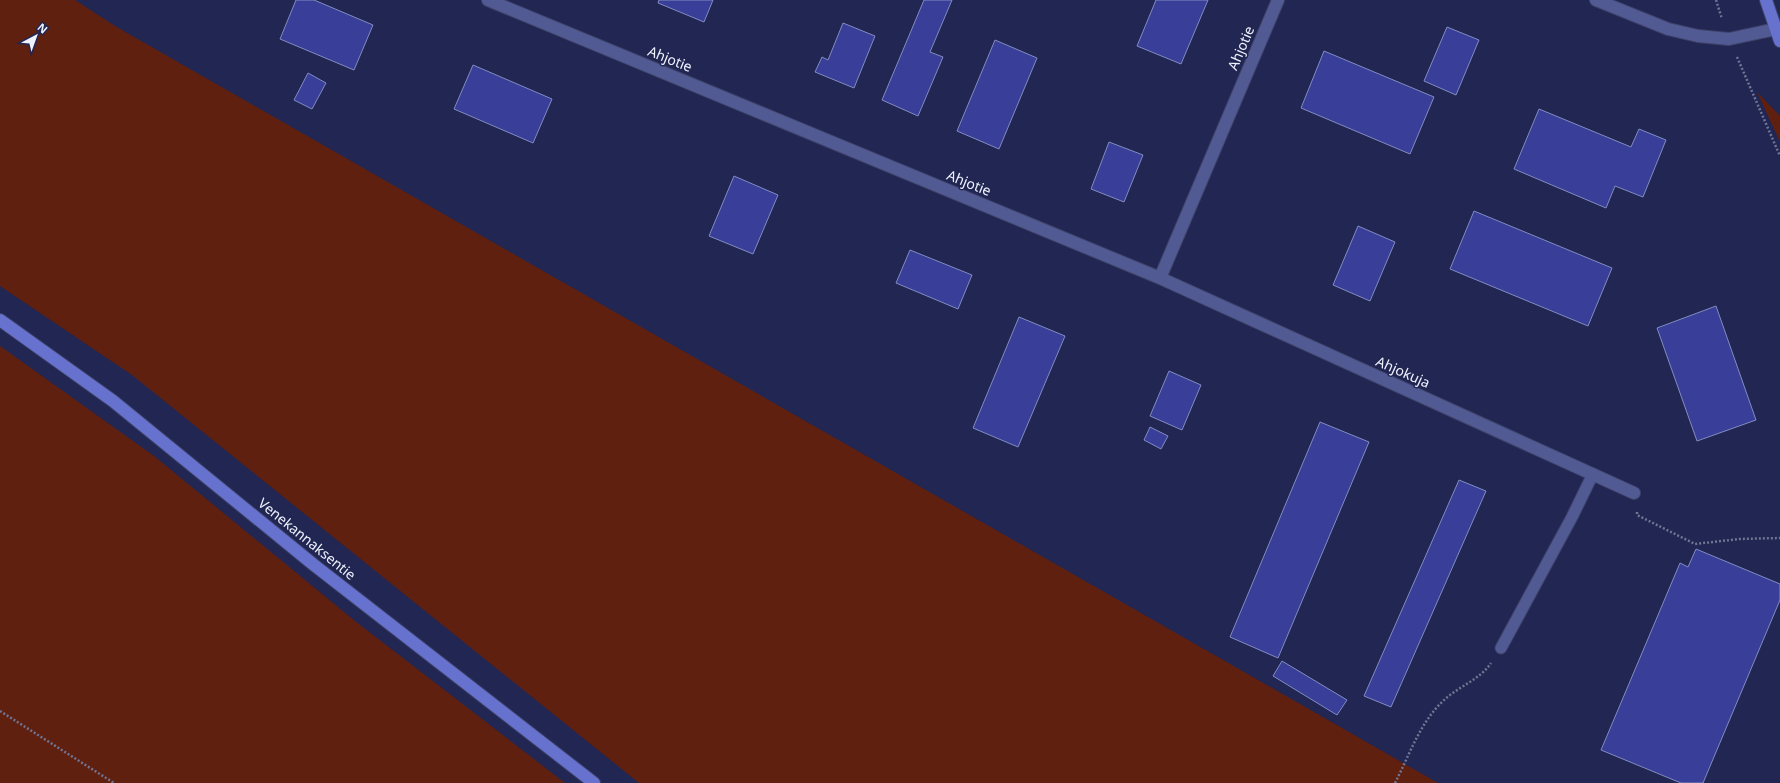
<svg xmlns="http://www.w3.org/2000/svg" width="1780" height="783" font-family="'Noto Sans',sans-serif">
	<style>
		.green { fill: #602010 }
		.building { fill: #393f98; stroke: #828cc2 }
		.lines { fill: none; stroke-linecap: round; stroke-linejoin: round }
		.lane-casing { stroke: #3e436a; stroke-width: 13 }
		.street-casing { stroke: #3e436a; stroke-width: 14 }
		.secondary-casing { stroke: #3e436a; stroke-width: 14 }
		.path { stroke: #717594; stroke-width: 2.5; stroke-dasharray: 2 2; stroke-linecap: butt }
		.lane { stroke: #515a92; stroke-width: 11 }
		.street { stroke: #515a92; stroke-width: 12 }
		.secondary { stroke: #6672cd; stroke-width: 12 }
		.labels { text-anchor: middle; stroke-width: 3; stroke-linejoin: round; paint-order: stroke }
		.street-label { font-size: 14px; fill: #eff2fd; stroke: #212652 }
	</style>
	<rect width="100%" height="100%" fill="#212652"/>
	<path class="green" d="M 0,0 L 75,0 L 115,26 L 1438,783 L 639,783 L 132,375 L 0,286 Z
		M 1757,92 L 1780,116 L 1780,142 Z
		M 0,346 L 154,456 L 355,621 L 565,783 L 0,783 Z"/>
	<path class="building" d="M 296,0 L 314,0 L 373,25 L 354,70 L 280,39 Z
		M 659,0 L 713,0 L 704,22 L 658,3 Z
		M 924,0 L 952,0 L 930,52 L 943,57 L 918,116 L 882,100 Z
		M 1156,0 L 1208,0 L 1181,64 L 1137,46 Z
		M 843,23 L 875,36 L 854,88 L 815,72 L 822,57 L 828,60 Z
		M 1447,27 L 1479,40 L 1456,95 L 1424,81 Z
		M 995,40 L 1037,58 L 999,149 L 957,131 Z
		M 1324,51 L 1434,97 L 1410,154 L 1301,108 Z
		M 473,65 L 552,99 L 533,143 L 454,109 Z
		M 308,73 L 326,83 L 312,109 L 294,100 Z
		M 1539,109 L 1631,147 L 1639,129 L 1666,140 L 1643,197 L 1615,186 L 1606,208 L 1514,169 Z
		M 1109,142 L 1143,155 L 1124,202 L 1091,189 Z
		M 734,176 L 778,195 L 753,254 L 709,236 Z
		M 1474,211 L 1612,268 L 1588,326 L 1450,269 Z
		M 1358,226 L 1395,242 L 1370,301 L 1333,285 Z
		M 910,250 L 972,275 L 958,309 L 896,283 Z
		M 1716,306 L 1756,420 L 1697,441 L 1657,328 Z
		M 1019,317 L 1065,336 L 1018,447 L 973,428 Z
		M 1169,371 L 1201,385 L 1182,430 L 1150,416 Z
		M 1320,422 L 1369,442 L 1278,658 L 1230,637 Z
		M 1150,427 L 1168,436 L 1161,449 L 1144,440 Z
		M 1459,480 L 1486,491 L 1391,707 L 1364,696 Z
		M 1696,549 L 1780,584 L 1780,600 L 1703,783 L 1681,783 L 1601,750 L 1680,563 L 1688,567 Z
		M 1282,661 L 1347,700 L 1337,715 L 1273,676 Z"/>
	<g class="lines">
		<defs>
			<path id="lane" d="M 1501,648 L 1572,517 L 1593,474"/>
			<path id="street" d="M 488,0 L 1160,278 L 1278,0
				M 1596,0 L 1668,29 L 1698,36 L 1729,39 L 1780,28
				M 1160,278 L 1634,493"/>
			<path id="secondary" d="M 1766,0 L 1780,41
				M 0,320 L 113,401 L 314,565 L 594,783"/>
		</defs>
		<use href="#lane" class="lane-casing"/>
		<use href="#street" class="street-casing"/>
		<use href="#secondary" class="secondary-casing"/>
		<path class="path" d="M 1716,0 L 1722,19
			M 1737,57 L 1780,156
			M 1637,512 L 1637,515 L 1695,544 L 1739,539 L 1780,538
			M 0,711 L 114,783
			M 1395,783 C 1409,756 1419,725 1441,703 C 1456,687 1479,681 1491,663"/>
		<use href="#lane" class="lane"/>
		<use href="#street" class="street"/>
		<use href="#secondary" class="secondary"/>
	</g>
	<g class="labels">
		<g class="street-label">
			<text transform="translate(1241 48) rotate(-67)" y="5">Ahjotie</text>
			<text transform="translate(670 59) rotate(22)" y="5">Ahjotie</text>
			<text transform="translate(969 183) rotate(22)" y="5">Ahjotie</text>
			<text transform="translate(1403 372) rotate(24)" y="5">Ahjokuja</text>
			<text transform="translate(307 539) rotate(39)" y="5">Venekannaksentie</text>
		</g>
	</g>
	<g transform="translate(36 36) rotate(41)" stroke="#212652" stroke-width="3" paint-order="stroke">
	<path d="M0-3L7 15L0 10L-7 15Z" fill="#eff2fd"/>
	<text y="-6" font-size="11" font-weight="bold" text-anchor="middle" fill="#eff2fd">N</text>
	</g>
</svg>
